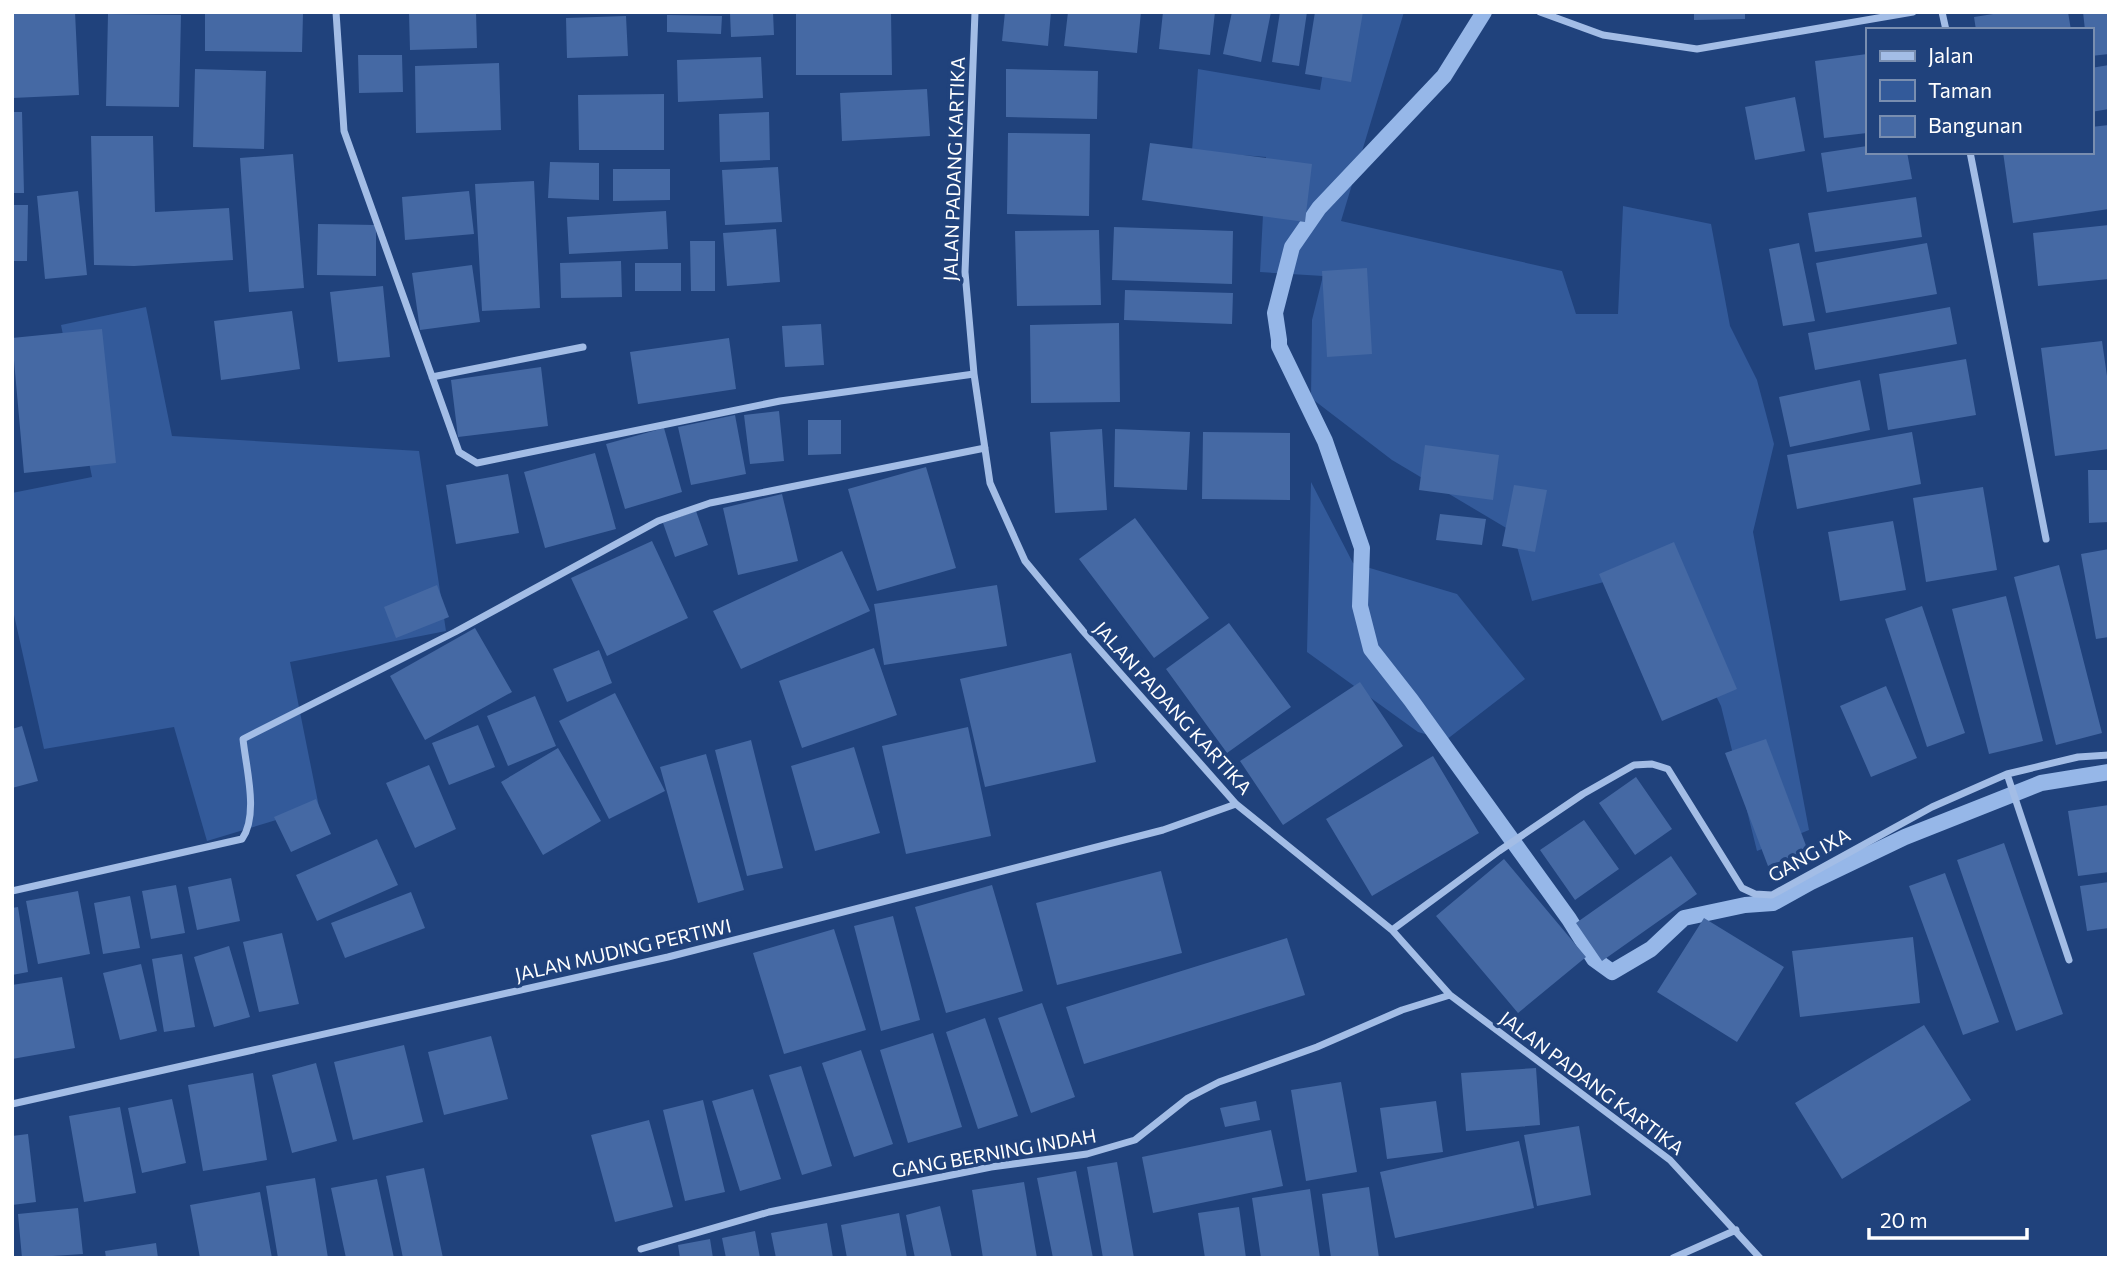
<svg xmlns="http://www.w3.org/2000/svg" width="2121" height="1270" font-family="Commissioner,sans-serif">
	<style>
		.green { fill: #335a9a }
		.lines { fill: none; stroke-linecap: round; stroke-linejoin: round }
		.stream { stroke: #96b7e8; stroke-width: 16 }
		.building { fill: #4569a4 }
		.minor { stroke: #a3bde6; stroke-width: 7 }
		.labels { text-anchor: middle; stroke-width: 7; stroke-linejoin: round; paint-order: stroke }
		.street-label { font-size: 19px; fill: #fff; stroke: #20427c }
	</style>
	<rect width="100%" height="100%" fill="#20427c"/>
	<path class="green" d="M 1333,12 L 1404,12 L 1341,221 L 1562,271 L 1576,314 L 1618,314 L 1623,206 L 1711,224 L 1730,326 L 1757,380 L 1774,444 L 1753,532 L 1809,830 L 1757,851 L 1721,706 L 1653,569 L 1532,601 L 1513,532 L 1392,460 L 1311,398 L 1312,320 L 1323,276 L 1260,272 L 1266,157 L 1192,151 L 1198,69 L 1320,90 Z
		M 146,307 L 172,436 L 419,451 L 446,631 L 290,662 L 319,807 L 207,841 L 174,727 L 44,749 L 12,606 L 12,493 L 92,477 L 61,325 Z
		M 1311,482 L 1353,563 L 1457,594 L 1525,679 L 1446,740 L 1418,732 L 1307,652 Z"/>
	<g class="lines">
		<path class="stream" d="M 1484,12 L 1444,76 L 1319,208 L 1292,247 L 1275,313 L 1279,340 L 1279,346 L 1325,441 L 1362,548 L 1360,606 L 1371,649 L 1411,700 L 1569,919 L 1594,959 L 1612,972 L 1651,949 L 1684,918 L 1745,905 L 1773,903 L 1811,882 L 1905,837 L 2041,783 L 2109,772"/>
	</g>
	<path class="building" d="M 12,12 L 75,12 L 79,95 L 12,98 Z
		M 409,12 L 476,12 L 477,48 L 410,50 Z
		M 773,12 L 774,35 L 731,37 L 730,13 Z
		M 796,12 L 891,12 L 892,75 L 796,75 Z
		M 1005,12 L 1051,12 L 1048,46 L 1002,41 Z
		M 1068,12 L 1141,12 L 1137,53 L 1064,46 Z
		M 1163,12 L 1215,12 L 1210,55 L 1159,49 Z
		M 1232,12 L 1271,12 L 1261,62 L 1223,54 Z
		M 1280,12 L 1307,12 L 1299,66 L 1272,62 Z
		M 1315,12 L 1363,12 L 1351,82 L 1305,74 Z
		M 1694,12 L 1745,12 L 1745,19 L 1694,20 Z
		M 2006,12 L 2068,12 L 2071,30 L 1976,30 L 1974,17 Z
		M 2083,12 L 2109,12 L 2109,54 L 2091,56 L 2091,30 L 2085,30 Z
		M 205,13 L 303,14 L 302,52 L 205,51 Z
		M 108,14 L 181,15 L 179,107 L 106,106 Z
		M 667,15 L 722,16 L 721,34 L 667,32 Z
		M 626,16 L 628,56 L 567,58 L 566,18 Z
		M 1867,54 L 1867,133 L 1824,138 L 1815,61 Z
		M 358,55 L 402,55 L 403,92 L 359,93 Z
		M 761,57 L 763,98 L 678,102 L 677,60 Z
		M 499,63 L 501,130 L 416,133 L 415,66 Z
		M 2109,65 L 2109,109 L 2091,112 L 2091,68 Z
		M 195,69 L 266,71 L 264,149 L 193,147 Z
		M 1006,69 L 1098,71 L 1097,119 L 1006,117 Z
		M 927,89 L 930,136 L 842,141 L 840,93 Z
		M 664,94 L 664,150 L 579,150 L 578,95 Z
		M 1795,97 L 1805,151 L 1755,160 L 1745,107 Z
		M 12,112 L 22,112 L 24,193 L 12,193 Z
		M 769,112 L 770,160 L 720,162 L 719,114 Z
		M 2109,125 L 2109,209 L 2013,223 L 2003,152 L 2091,152 L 2091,127 Z
		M 1008,133 L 1090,134 L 1089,216 L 1007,214 Z
		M 91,136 L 153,136 L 155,212 L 229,208 L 233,260 L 134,266 L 94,265 Z
		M 1150,143 L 1312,164 L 1305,222 L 1142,200 Z
		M 1867,146 L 1867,152 L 1907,152 L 1912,179 L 1827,192 L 1821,153 Z
		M 293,154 L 304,288 L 249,292 L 240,158 Z
		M 550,162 L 599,163 L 599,200 L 548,198 Z
		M 778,167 L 782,222 L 725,225 L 722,170 Z
		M 613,169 L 670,169 L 670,200 L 613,201 Z
		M 534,181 L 540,308 L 482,311 L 475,184 Z
		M 78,191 L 87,275 L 45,279 L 37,196 Z
		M 469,191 L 474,234 L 405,240 L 402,197 Z
		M 1916,197 L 1922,237 L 1815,252 L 1808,213 Z
		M 12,205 L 28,205 L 27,261 L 12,261 Z
		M 666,211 L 668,249 L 569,254 L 567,217 Z
		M 318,224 L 376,225 L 376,276 L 317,275 Z
		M 2109,225 L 2109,279 L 2038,286 L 2033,233 Z
		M 1114,227 L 1233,231 L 1232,284 L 1112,280 Z
		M 776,229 L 780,282 L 727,286 L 723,233 Z
		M 1099,230 L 1101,305 L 1017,306 L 1015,231 Z
		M 690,241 L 715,241 L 715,291 L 691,291 Z
		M 1799,243 L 1815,321 L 1783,326 L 1769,249 Z
		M 1927,243 L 1937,294 L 1826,313 L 1816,263 Z
		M 621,261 L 622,297 L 561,298 L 560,263 Z
		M 635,263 L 681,263 L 681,291 L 635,291 Z
		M 472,265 L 480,322 L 420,330 L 412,273 Z
		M 1367,268 L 1372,354 L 1327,357 L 1322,271 Z
		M 383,286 L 390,357 L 338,362 L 330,292 Z
		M 1125,290 L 1233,293 L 1232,324 L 1124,320 Z
		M 1950,307 L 1957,344 L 1815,370 L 1808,333 Z
		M 292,311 L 300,369 L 221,380 L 214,321 Z
		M 1119,323 L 1120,402 L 1031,403 L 1030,325 Z
		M 821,324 L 824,365 L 785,367 L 782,326 Z
		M 102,329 L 116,463 L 24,473 L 12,338 Z
		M 729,338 L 736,389 L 638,404 L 630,352 Z
		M 2102,341 L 2109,390 L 2109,449 L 2055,456 L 2041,348 Z
		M 1966,359 L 1976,415 L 1888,430 L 1879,374 Z
		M 541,367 L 548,426 L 458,437 L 451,380 Z
		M 1860,380 L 1870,430 L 1790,447 L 1779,397 Z
		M 779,411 L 784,461 L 750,464 L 744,415 Z
		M 735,415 L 746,474 L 691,485 L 678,427 Z
		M 808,420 L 841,420 L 841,454 L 808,455 Z
		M 664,428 L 682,492 L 625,509 L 606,444 Z
		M 1102,429 L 1107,510 L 1055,513 L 1050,432 Z
		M 1115,429 L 1190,432 L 1187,490 L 1114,487 Z
		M 1203,432 L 1290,433 L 1290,500 L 1202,499 Z
		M 1912,432 L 1921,484 L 1797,509 L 1787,455 Z
		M 1425,445 L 1499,455 L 1493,500 L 1419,490 Z
		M 595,453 L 616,529 L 545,548 L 524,472 Z
		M 926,467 L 956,568 L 877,591 L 848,489 Z
		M 2088,470 L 2109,470 L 2109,522 L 2089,523 Z
		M 508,474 L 519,533 L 456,544 L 446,485 Z
		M 1514,485 L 1547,490 L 1535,552 L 1502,546 Z
		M 1983,487 L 1997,570 L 1926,582 L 1913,498 Z
		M 782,494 L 798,561 L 738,575 L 723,508 Z
		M 696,511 L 708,545 L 675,557 L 663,523 Z
		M 1440,514 L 1486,519 L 1482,545 L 1436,540 Z
		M 1135,518 L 1209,618 L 1154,658 L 1079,559 Z
		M 1893,521 L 1906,590 L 1840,601 L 1828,532 Z
		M 652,541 L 688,618 L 607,656 L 571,578 Z
		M 1674,542 L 1737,689 L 1662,721 L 1599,574 Z
		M 2109,549 L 2109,637 L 2096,639 L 2081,554 Z
		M 842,551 L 870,611 L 741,669 L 713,611 Z
		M 2059,565 L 2102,733 L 2056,745 L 2014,577 Z
		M 437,585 L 449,617 L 396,638 L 384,607 Z
		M 997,585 L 1007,646 L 884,665 L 874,604 Z
		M 2006,596 L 2043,741 L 1989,754 L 1952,609 Z
		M 1922,606 L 1965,733 L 1927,747 L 1885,619 Z
		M 1229,623 L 1291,707 L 1227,753 L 1166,669 Z
		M 475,628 L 512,692 L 425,740 L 390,676 Z
		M 874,648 L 897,715 L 802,748 L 779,681 Z
		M 599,650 L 612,683 L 567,702 L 553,669 Z
		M 1071,653 L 1096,762 L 985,787 L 960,679 Z
		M 1360,682 L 1403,746 L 1283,825 L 1240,761 Z
		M 1886,686 L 1917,758 L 1871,777 L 1840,706 Z
		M 615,693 L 665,791 L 609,819 L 559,721 Z
		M 535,696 L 556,746 L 508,766 L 487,716 Z
		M 478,725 L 495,767 L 449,785 L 432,743 Z
		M 22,726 L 38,781 L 12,788 L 12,729 Z
		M 968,727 L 991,836 L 906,854 L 882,746 Z
		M 1766,739 L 1808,851 L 1768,866 L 1725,753 Z
		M 751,740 L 783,868 L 747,876 L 715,750 Z
		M 854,747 L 880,833 L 815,851 L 791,766 Z
		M 558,748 L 601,821 L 543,855 L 501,782 Z
		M 706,754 L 744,890 L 698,903 L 660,767 Z
		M 1433,756 L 1479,833 L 1372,896 L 1326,819 Z
		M 429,765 L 456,829 L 415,848 L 386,783 Z
		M 1636,777 L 1672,829 L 1635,855 L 1599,803 Z
		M 316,799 L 331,834 L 291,852 L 274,817 Z
		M 2109,805 L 2109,872 L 2078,876 L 2068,811 Z
		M 1584,820 L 1619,869 L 1575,900 L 1540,850 Z
		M 377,839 L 398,885 L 317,921 L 296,875 Z
		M 2004,843 L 2063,1014 L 2016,1031 L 1957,860 Z
		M 1671,856 L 1697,894 L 1602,961 L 1576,923 Z
		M 1504,859 L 1586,957 L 1518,1013 L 1436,916 Z
		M 1161,871 L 1182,953 L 1057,985 L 1036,903 Z
		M 1945,873 L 1999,1022 L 1963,1035 L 1909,886 Z
		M 231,878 L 240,921 L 197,930 L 188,887 Z
		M 2109,882 L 2109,928 L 2087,931 L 2080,886 Z
		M 176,885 L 185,933 L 151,939 L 142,891 Z
		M 992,885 L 1023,991 L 946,1013 L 915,907 Z
		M 78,891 L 90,954 L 38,964 L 26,901 Z
		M 411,892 L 425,928 L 345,958 L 331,923 Z
		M 130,896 L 140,948 L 103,954 L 94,903 Z
		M 18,907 L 28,972 L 12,975 L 12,908 Z
		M 893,916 L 920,1020 L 881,1031 L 854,926 Z
		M 1704,918 L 1784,967 L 1737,1042 L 1657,992 Z
		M 834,929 L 866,1030 L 784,1054 L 753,953 Z
		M 282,933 L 299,1004 L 259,1012 L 243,942 Z
		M 1913,937 L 1920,1003 L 1800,1017 L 1792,951 Z
		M 1287,938 L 1305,995 L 1084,1064 L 1066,1007 Z
		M 229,946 L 250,1017 L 214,1027 L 194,957 Z
		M 182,954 L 195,1027 L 164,1032 L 152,959 Z
		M 141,964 L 157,1031 L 120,1040 L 103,973 Z
		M 62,977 L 75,1048 L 12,1059 L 12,985 Z
		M 1042,1003 L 1075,1097 L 1031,1113 L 998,1018 Z
		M 985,1018 L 1018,1116 L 978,1129 L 946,1032 Z
		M 1924,1025 L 1971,1100 L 1842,1179 L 1795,1103 Z
		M 933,1033 L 962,1127 L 908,1143 L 880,1050 Z
		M 491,1036 L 508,1099 L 444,1115 L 428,1052 Z
		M 404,1045 L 423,1122 L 353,1140 L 334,1062 Z
		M 861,1050 L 893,1144 L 854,1157 L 822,1063 Z
		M 316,1063 L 337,1141 L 292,1153 L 272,1075 Z
		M 801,1066 L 832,1166 L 802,1175 L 769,1075 Z
		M 1536,1068 L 1540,1125 L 1466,1131 L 1461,1073 Z
		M 253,1073 L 267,1160 L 203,1171 L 188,1085 Z
		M 1341,1082 L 1357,1172 L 1306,1181 L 1291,1090 Z
		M 753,1089 L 781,1179 L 740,1191 L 712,1101 Z
		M 172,1099 L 186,1163 L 142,1173 L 128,1108 Z
		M 703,1100 L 725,1192 L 685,1201 L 663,1110 Z
		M 1256,1101 L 1260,1120 L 1225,1127 L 1220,1108 Z
		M 1436,1101 L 1443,1152 L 1387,1159 L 1380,1108 Z
		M 120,1107 L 136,1193 L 84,1202 L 69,1116 Z
		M 649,1120 L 673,1207 L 615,1222 L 591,1135 Z
		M 1579,1126 L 1591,1195 L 1537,1206 L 1524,1135 Z
		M 1271,1130 L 1283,1186 L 1153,1213 L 1142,1157 Z
		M 28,1134 L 36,1202 L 12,1205 L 12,1136 Z
		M 1519,1141 L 1534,1208 L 1395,1238 L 1380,1172 Z
		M 1117,1162 L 1134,1258 L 1103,1258 L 1087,1167 Z
		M 424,1168 L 443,1258 L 403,1258 L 386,1176 Z
		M 1076,1171 L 1093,1258 L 1053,1258 L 1037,1178 Z
		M 315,1178 L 328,1258 L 278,1258 L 266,1186 Z
		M 377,1179 L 394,1258 L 346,1258 L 331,1188 Z
		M 1024,1182 L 1037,1258 L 983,1258 L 972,1190 Z
		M 1369,1187 L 1379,1258 L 1331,1258 L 1322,1194 Z
		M 1310,1189 L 1320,1258 L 1261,1258 L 1252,1198 Z
		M 260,1192 L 272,1258 L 200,1258 L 190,1205 Z
		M 940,1206 L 952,1258 L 915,1258 L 906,1215 Z
		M 1239,1207 L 1246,1258 L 1205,1258 L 1198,1213 Z
		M 78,1208 L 83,1254 L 22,1258 L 18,1214 Z
		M 899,1213 L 907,1258 L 847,1258 L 841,1225 Z
		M 827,1223 L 833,1258 L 776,1258 L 771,1233 Z
		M 755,1231 L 760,1258 L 726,1258 L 722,1238 Z
		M 710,1239 L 713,1258 L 680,1258 L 678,1245 Z
		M 156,1243 L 158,1258 L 106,1258 L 105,1251 Z"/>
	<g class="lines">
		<path class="minor" d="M 336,12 L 344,131 L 459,452 L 477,463 L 780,401 L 974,374
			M 975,12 L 965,272 L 974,374 L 990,483 L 1025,561 L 1083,631 L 1236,804 L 1392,930 L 1450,995 L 1670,1160 L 1760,1258
			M 1540,12 L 1603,35 L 1697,49 L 1913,12
			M 1942,12 L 1946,30
			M 1970,152 L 2046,539
			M 432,377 L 583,347
			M 2007,774 L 2069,960
			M 12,891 L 242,839 C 259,815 246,768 243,739 L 455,632 L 658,521 L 710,503 L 985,448
			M 1392,930 L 1499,851 L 1583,794 L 1634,765 L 1652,764 L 1668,769 L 1742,888 L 1755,894 L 1772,895 L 1932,807 L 2007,774 L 2078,757 L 2109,755
			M 12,1104 L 668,957 L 1163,830 L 1236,804
			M 641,1249 L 769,1212 L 991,1167 L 1087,1154 L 1135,1140 L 1188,1098 L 1219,1082 L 1317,1047 L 1402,1010 L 1450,995
			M 1673,1258 L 1736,1230"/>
	</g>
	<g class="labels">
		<g class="street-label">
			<text transform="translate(954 169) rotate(-88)" y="7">JALAN PADANG KARTIKA</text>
			<text transform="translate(1173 708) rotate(48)" y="7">JALAN PADANG KARTIKA</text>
			<text transform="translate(1809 855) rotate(-29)" y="7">GANG IXA</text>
			<text transform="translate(623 950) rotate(-13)" y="7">JALAN MUDING PERTIWI</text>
			<text transform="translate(1592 1083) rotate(37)" y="7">JALAN PADANG KARTIKA</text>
			<text transform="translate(994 1153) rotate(-10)" y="7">GANG BERNING INDAH</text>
		</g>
	</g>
	<rect width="2121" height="1270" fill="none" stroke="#ffffff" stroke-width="28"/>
	<rect x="1866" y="28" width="228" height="126" fill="#20427c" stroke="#798eb0" stroke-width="2"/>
	<rect x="1880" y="51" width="35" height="10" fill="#a3bde6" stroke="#798eb0" stroke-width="2"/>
	<text x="1928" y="63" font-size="21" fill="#ffffff">Jalan</text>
	<rect x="1880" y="80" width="35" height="21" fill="#335a9a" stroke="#798eb0" stroke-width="2"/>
	<text x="1928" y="98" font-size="21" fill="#ffffff">Taman</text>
	<rect x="1880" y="116" width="35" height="21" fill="#4569a4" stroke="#798eb0" stroke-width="2"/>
	<text x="1928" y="133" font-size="21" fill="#ffffff">Bangunan</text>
	<path d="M1869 1228v10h158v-10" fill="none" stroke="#ffffff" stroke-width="3.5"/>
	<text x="1880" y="1228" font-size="21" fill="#ffffff" stroke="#20427c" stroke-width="5" paint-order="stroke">20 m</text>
</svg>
